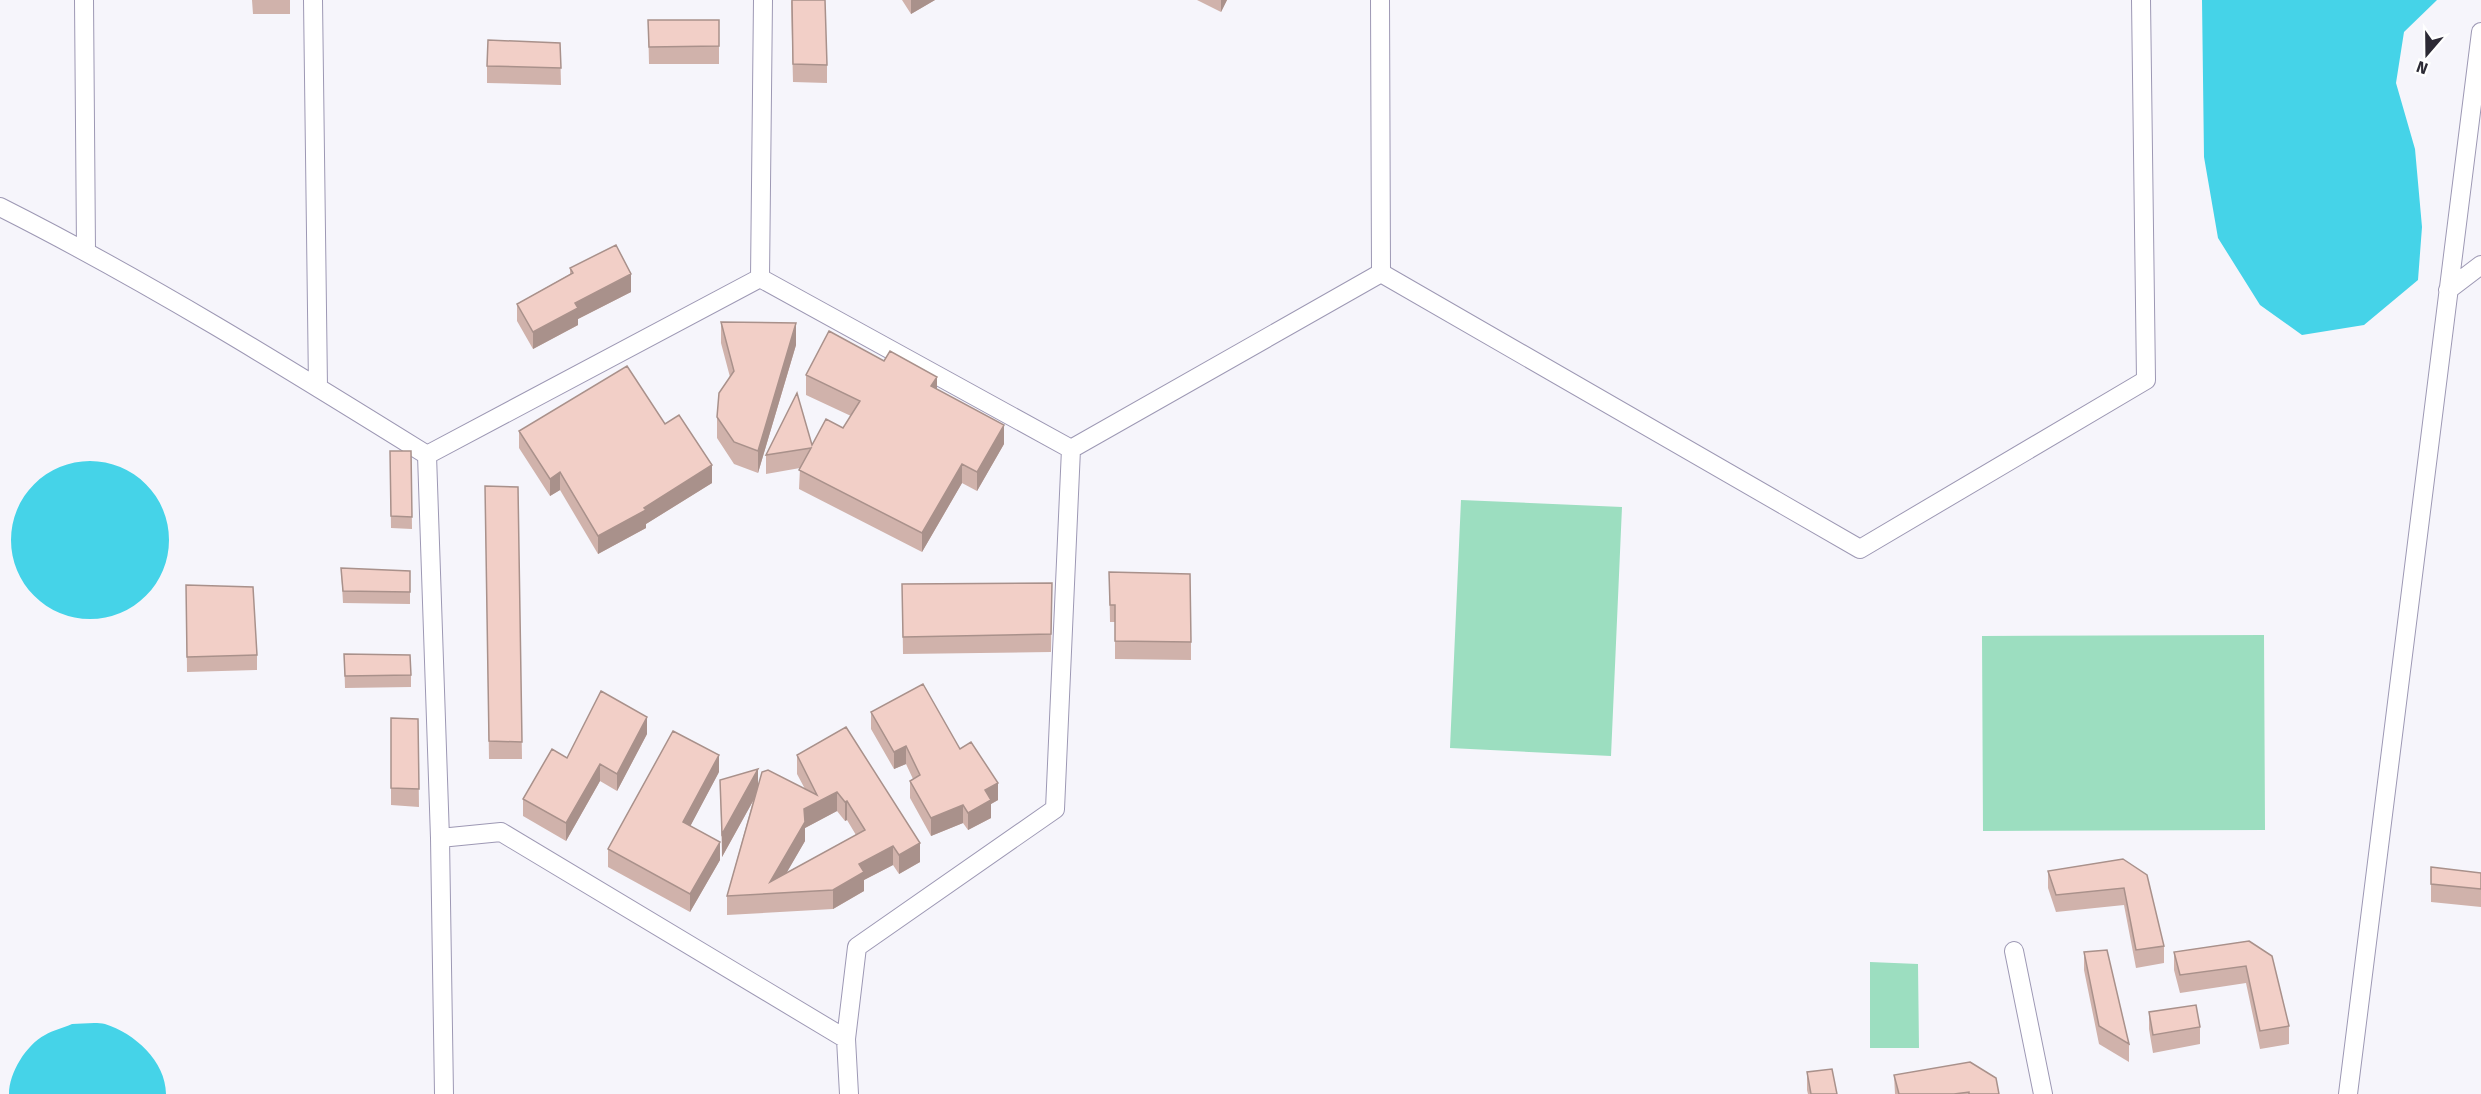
<svg xmlns="http://www.w3.org/2000/svg" width="2481" height="1094" font-family="'Fira Sans',sans-serif">
	<style>
		.green { fill: #9cdec0 }
		.water { fill: #45d3e8 }
		.lines { fill: none; stroke-linecap: round; stroke-linejoin: round }
		.street-casing { stroke: #9d98b4; stroke-width: 20 }
		.street { stroke: #fff; stroke-width: 18 }
		.wall { fill: #d0b2ab; fill-rule: evenodd }
		.shaded-wall { fill: #a9918b }
		.building { fill: #f2cfc7; stroke: #a9918b; stroke-width: 1.5; fill-rule: evenodd }
	</style>
	<rect width="100%" height="100%" fill="#f6f5fb"/>
	<path class="green" d="M 1461,500 L 1622,507 L 1611,756 L 1450,748 Z
		M 2264,635 L 2265,830 L 1983,831 L 1982,636 Z
		M 1870,962 L 1918,964 L 1919,1048 L 1870,1048 Z"/>
	<path class="water" d="M 2202,0 L 2437,0 L 2404,32 L 2396,83 L 2415,149 L 2422,227 L 2418,280 L 2364,325 L 2302,335 L 2260,305 L 2218,238 L 2204,157 Z
		M11 540a79 79 0 1 1 158 0a79 79 0 1 1-158 0Z
		M 72,1024 C 82,1024 95,1022 105,1024 C 134,1033 166,1061 166,1094 L 9,1094 C 9,1073 26,1045 45,1035 C 53,1030 63,1028 72,1024 Z"/>
	<g class="lines">
		<defs>
			<path id="street" d="M 84,0 L 86,250
				M 313,0 L 318,387
				M 1380,0 L 1381,273 L 1860,549 L 2146,380 L 2141,0
				M 0,207 C 147,281 287,368 427,455 L 440,838 L 444,1094
				M 760,278 L 763,0
				M 2448,290 L 2481,265
				M 427,455 L 760,278 L 1071,449 L 1381,273
				M 440,838 L 501,832 L 846,1039
				M 2014,951 L 2043,1094
				M 849,1094 L 846,1039 L 857,947 L 1055,809 L 1071,449
				M 2348,1094 L 2481,32"/>
		</defs>
		<use href="#street" class="street-casing"/>
		<use href="#street" class="street"/>
	</g>
	<path class="wall" d="M 252,0 L 290,0 L 290,14 L 253,14 Z
		M 791,0 L 827,65 L 827,83 L 793,82 Z
		M 902,0 L 935,0 L 911,14 Z
		M 1197,0 L 1227,0 L 1221,12 Z
		M 648,20 L 719,20 L 719,64 L 649,64 Z
		M 560,43 L 561,85 L 487,83 L 487,66 Z
		M 570,268 L 631,292 L 578,319 L 578,325 L 533,349 L 517,321 L 517,304 L 570,274 Z
		M 721,322 L 796,345 L 758,473 L 734,464 L 717,438 L 717,417 L 730,377 L 721,343 Z
		M 806,375 L 937,389 L 1004,444 L 977,491 L 962,483 L 922,552 L 799,489 L 800,468 L 766,474 L 766,455 L 812,445 L 843,428 L 851,416 L 806,395 Z
		M 665,424 L 712,483 L 646,524 L 646,528 L 598,554 L 560,490 L 550,496 L 519,448 L 519,431 Z
		M 390,451 L 411,451 L 412,529 L 391,528 Z
		M 485,486 L 518,487 L 522,759 L 489,759 Z
		M 341,568 L 410,571 L 410,604 L 343,603 Z
		M 1109,572 L 1191,642 L 1191,660 L 1115,659 L 1115,622 L 1110,622 Z
		M 1052,583 L 1051,652 L 903,654 L 902,584 Z
		M 186,585 L 257,655 L 257,670 L 187,672 Z
		M 344,654 L 411,675 L 411,687 L 345,688 Z
		M 871,712 L 960,749 L 998,800 L 991,804 L 991,818 L 968,830 L 963,823 L 931,836 L 910,798 L 910,781 L 913,779 L 906,764 L 894,769 L 871,729 Z
		M 391,718 L 418,719 L 419,807 L 391,805 Z
		M 647,734 L 617,791 L 600,781 L 566,841 L 523,816 L 523,799 L 567,758 Z
		M 797,755 L 920,862 L 899,874 L 893,865 L 864,880 L 864,891 L 833,909 L 727,915 L 727,896 L 753,801 L 722,857 L 720,780 L 805,789 L 797,774 ZM 837,811 L 845,821 L 847,820 L 856,835 L 786,873 L 805,841 L 805,828 Z
		M 719,772 L 690,826 L 720,860 L 690,912 L 608,867 L 608,849 Z
		M 2123,859 L 2164,946 L 2164,963 L 2136,968 L 2124,905 L 2056,912 L 2048,888 L 2048,871 Z
		M 2431,867 L 2481,873 L 2481,907 L 2431,902 Z
		M 2249,941 L 2289,1026 L 2289,1044 L 2260,1049 L 2246,983 L 2180,993 L 2174,970 L 2174,952 Z
		M 2084,952 L 2129,1044 L 2129,1062 L 2099,1044 L 2084,970 Z
		M 2149,1012 L 2200,1027 L 2200,1044 L 2153,1053 L 2149,1029 Z
		M 1807,1072 L 1837,1094 L 1808,1094 L 1807,1090 Z
		M 1894,1075 L 1999,1094 L 1895,1094 Z"/>
	<path class="shaded-wall" d="M 911,0 L 935,0 L 911,14 Z
		M 1221,0 L 1227,0 L 1221,12 Z
		M 631,274 L 631,292 L 578,319 L 578,325 L 533,349 L 533,332 L 575,303 Z
		M 796,323 L 796,345 L 758,473 L 758,451 Z
		M 937,377 L 937,396 L 931,386 Z
		M 1004,425 L 1004,444 L 977,491 L 977,472 Z
		M 962,464 L 962,483 L 922,552 L 922,533 Z
		M 712,465 L 712,483 L 646,524 L 646,528 L 598,554 L 598,536 Z
		M 560,472 L 560,490 L 550,496 L 550,479 Z
		M 647,717 L 647,734 L 617,791 L 617,774 Z
		M 906,746 L 906,764 L 894,769 L 894,752 Z
		M 719,755 L 719,772 L 683,840 L 683,822 Z
		M 600,764 L 600,781 L 566,841 L 566,823 Z
		M 758,769 L 758,792 L 722,857 L 722,834 Z
		M 998,783 L 998,800 L 991,804 L 991,818 L 968,830 L 968,813 L 985,790 Z
		M 837,792 L 837,811 L 805,828 L 805,841 L 775,893 L 770,882 L 804,809 Z
		M 847,801 L 847,820 L 845,821 L 845,802 Z
		M 963,805 L 963,823 L 931,836 L 931,818 Z
		M 720,842 L 720,860 L 690,912 L 690,894 Z
		M 920,843 L 920,862 L 899,874 L 899,855 Z
		M 893,846 L 893,865 L 864,880 L 864,891 L 833,909 L 833,890 L 859,864 Z"/>
	<path class="building" d="M 792,0 L 825,0 L 827,65 L 793,64 Z
		M 648,20 L 719,20 L 719,46 L 649,47 Z
		M 488,40 L 560,43 L 561,68 L 487,66 Z
		M 616,245 L 631,274 L 575,303 L 578,308 L 533,332 L 517,304 L 573,273 L 570,268 Z
		M 721,322 L 796,323 L 758,451 L 734,442 L 717,417 L 719,393 L 734,371 Z
		M 829,331 L 884,361 L 890,351 L 937,377 L 931,386 L 1004,425 L 977,472 L 962,464 L 922,533 L 799,470 L 811,448 L 766,455 L 797,393 L 812,445 L 826,419 L 843,428 L 860,401 L 806,375 Z
		M 627,366 L 665,424 L 679,415 L 712,465 L 644,508 L 646,510 L 598,536 L 560,472 L 550,479 L 519,431 Z
		M 390,451 L 411,451 L 412,517 L 391,516 Z
		M 485,486 L 518,487 L 522,742 L 489,741 Z
		M 341,568 L 410,571 L 410,592 L 343,591 Z
		M 1109,572 L 1190,574 L 1191,642 L 1115,641 L 1115,605 L 1110,605 Z
		M 1052,583 L 1051,634 L 903,637 L 902,584 Z
		M 186,585 L 253,587 L 257,655 L 187,657 Z
		M 344,654 L 410,655 L 411,675 L 345,676 Z
		M 923,684 L 960,749 L 971,742 L 998,783 L 985,790 L 991,800 L 968,813 L 963,805 L 931,818 L 910,781 L 920,775 L 906,746 L 894,752 L 871,712 Z
		M 601,691 L 647,717 L 617,774 L 600,764 L 566,823 L 523,799 L 552,749 L 567,758 Z
		M 391,718 L 418,719 L 419,789 L 391,788 Z
		M 846,727 L 920,843 L 899,855 L 893,846 L 859,864 L 864,872 L 833,890 L 727,896 L 762,772 L 768,770 L 817,795 L 797,755 ZM 837,792 L 845,802 L 847,801 L 865,830 L 770,882 L 805,822 L 804,809 Z
		M 673,731 L 719,755 L 683,822 L 720,842 L 690,894 L 608,849 Z
		M 758,769 L 722,834 L 720,780 Z
		M 2123,859 L 2147,875 L 2164,946 L 2136,950 L 2124,888 L 2056,895 L 2048,871 Z
		M 2431,867 L 2481,873 L 2481,889 L 2431,884 Z
		M 2249,941 L 2272,956 L 2289,1026 L 2260,1031 L 2246,966 L 2180,975 L 2174,952 Z
		M 2107,950 L 2129,1044 L 2099,1026 L 2084,952 Z
		M 2196,1005 L 2200,1027 L 2153,1035 L 2149,1012 Z
		M 1970,1062 L 1996,1078 L 1999,1094 L 1969,1094 L 1969,1092 L 1954,1094 L 1899,1094 L 1894,1075 Z
		M 1832,1069 L 1837,1094 L 1811,1094 L 1807,1072 Z"/>
	<g transform="translate(2427 54) rotate(200)" stroke="#ffffff" stroke-width="4.5" paint-order="stroke">
	<path d="M0-4.5L10 22L0 15L-10 22Z" fill="#2c2a35"/>
	<text y="-9" font-size="16" font-weight="bold" text-anchor="middle" fill="#2c2a35">N</text>
	</g>
</svg>
